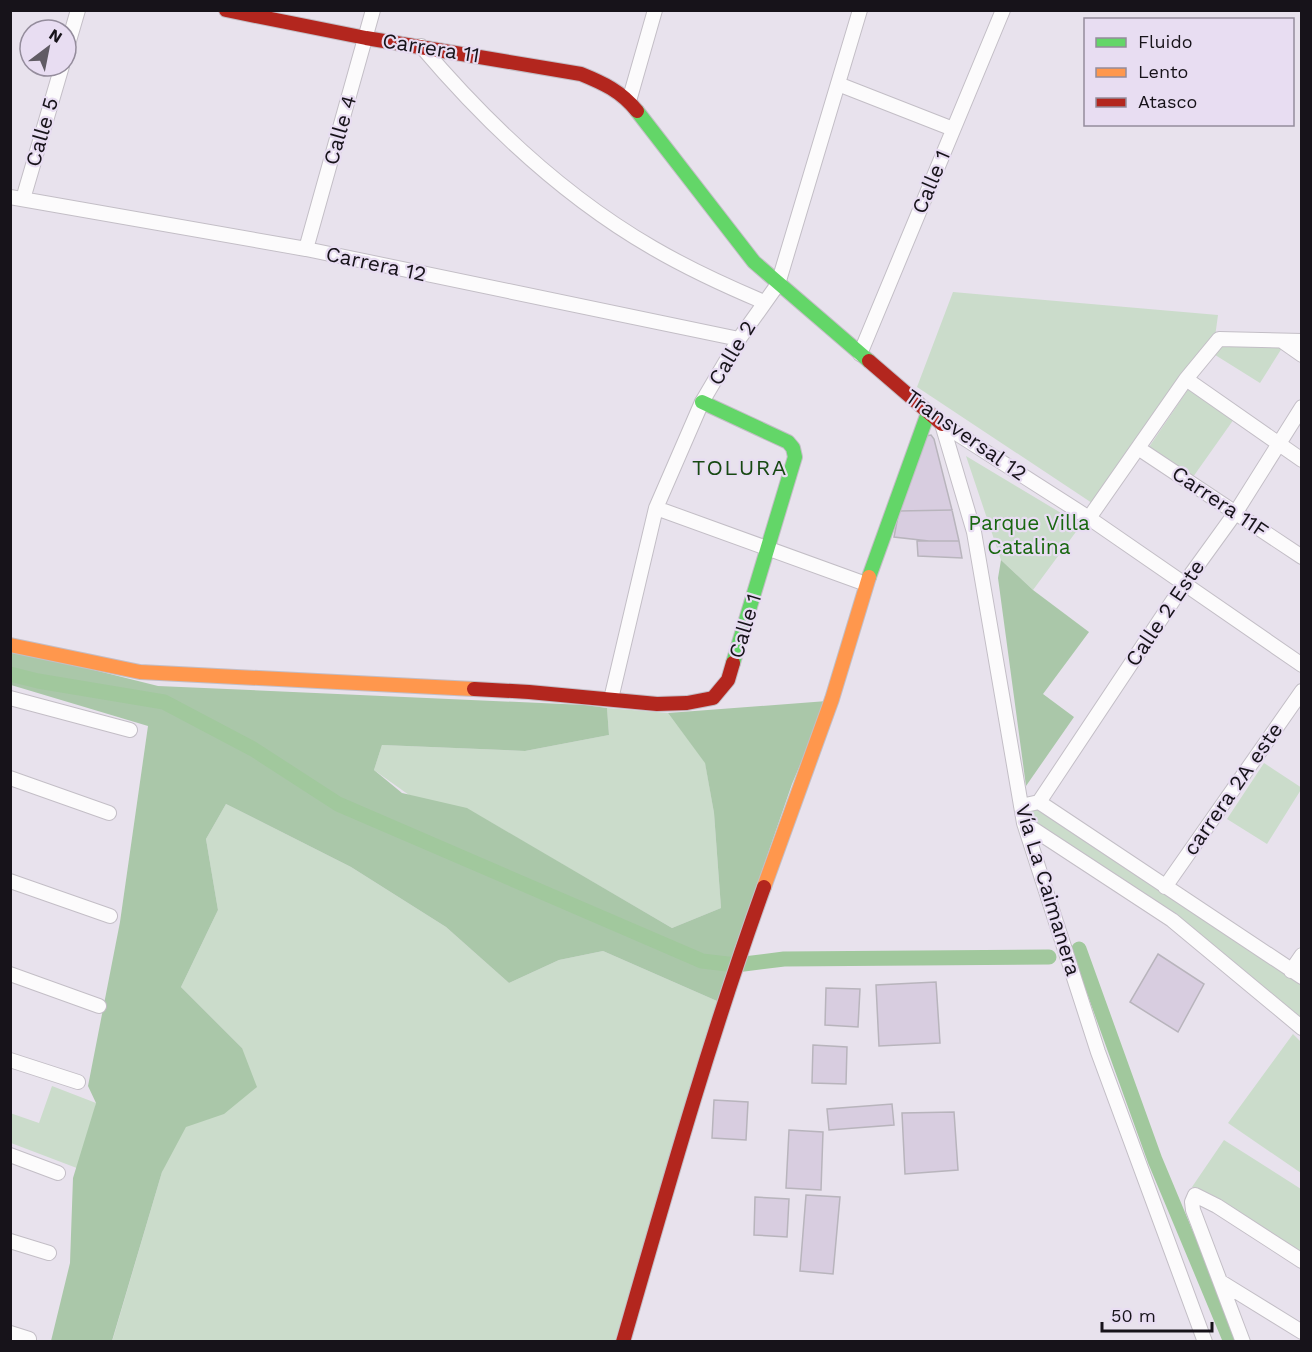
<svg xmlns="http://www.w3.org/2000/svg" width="1312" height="1352" font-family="'Work Sans',sans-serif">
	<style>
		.green { fill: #cbdccb }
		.forest { fill: #aac7a9 }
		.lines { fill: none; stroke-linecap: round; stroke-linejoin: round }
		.canal { stroke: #a1c89d; stroke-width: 15 }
		.building { fill: #d8cde0; stroke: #b8b4bc; stroke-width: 1.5 }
		.street-casing { stroke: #c3bec6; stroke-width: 16 }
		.fast-casing { stroke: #c3bec6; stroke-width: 16 }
		.slow-casing { stroke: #c3bec6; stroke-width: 16 }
		.jam-casing { stroke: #c3bec6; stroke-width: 16 }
		.street { stroke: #fcfbfc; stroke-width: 14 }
		.fast { stroke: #63d668; stroke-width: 14 }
		.slow { stroke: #ff974d; stroke-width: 14 }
		.jam { stroke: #b3261e; stroke-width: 14 }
		.labels { text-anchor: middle; stroke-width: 4.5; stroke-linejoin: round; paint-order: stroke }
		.street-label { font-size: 21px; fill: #17131a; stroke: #e8ddf2 }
		.park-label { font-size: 21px; fill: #196710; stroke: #e8ddf2 }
		.neighbourhood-label { font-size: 22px; letter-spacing: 1.5px; fill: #174912; stroke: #e8ddf2 }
	</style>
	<rect width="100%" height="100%" fill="#e8e2ed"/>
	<path class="green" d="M 953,292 L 1218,315 L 1215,337 L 1092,503 L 917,387 Z
		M 1219,344 L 1282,348 L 1260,383 L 1212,353 Z
		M 1189,388 L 1234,419 L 1193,477 L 1149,447 Z
		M 966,456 L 1081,525 L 1033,590 L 1001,560 Z
		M 607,708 L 668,713 L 705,762 L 714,813 L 721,908 L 672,928 L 473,812 L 409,795 L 374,770 L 382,745 L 525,751 L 609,735 Z
		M 1264,763 L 1302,788 L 1267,844 L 1227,819 Z
		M 226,804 L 351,867 L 446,927 L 509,983 L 559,960 L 603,951 L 717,1001 L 615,1341 L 112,1342 L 162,1172 L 185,1109 L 242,1048 L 181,987 L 218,910 L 206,839 Z
		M 1038,807 L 1301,981 L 1301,1025 L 1253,981 L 1027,821 L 1025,813 Z
		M 1293,1034 L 1301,1042 L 1301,1173 L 1228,1123 Z
		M 52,1086 L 96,1103 L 82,1170 L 11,1143 L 10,1113 L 39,1123 Z
		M 1224,1140 L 1301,1189 L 1301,1254 L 1192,1187 Z"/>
	<path class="forest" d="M 1001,560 L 1033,590 L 1089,632 L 1043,694 L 1074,717 L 1026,786 L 998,578 Z
		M 10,649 L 158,686 L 585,705 L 607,708 L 609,735 L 525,751 L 382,745 L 374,770 L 402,793 L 467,808 L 672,928 L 721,908 L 714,813 L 705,763 L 668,713 L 827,701 L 792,784 L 717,1001 L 603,951 L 559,960 L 509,983 L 446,927 L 351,867 L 226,804 L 206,839 L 218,910 L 181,987 L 242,1048 L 257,1087 L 224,1114 L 186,1127 L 162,1172 L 112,1341 L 51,1341 L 70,1263 L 73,1178 L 96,1103 L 88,1086 L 120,922 L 148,726 L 11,685 Z"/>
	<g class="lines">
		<path class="canal" d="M 10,674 L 38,681 L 164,702 L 253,749 L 338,804 L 702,961 L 736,965 L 784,959 L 1049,957
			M 1079,949 L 1155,1160 L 1231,1342"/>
	</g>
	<path class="building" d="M 931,435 L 934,439 L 952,510 L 899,511 L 926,436 Z
		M 952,510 L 959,541 L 929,541 L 894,537 L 899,511 Z
		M 917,541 L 959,541 L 962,558 L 918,556 Z
		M 1158,954 L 1204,984 L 1178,1032 L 1130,1002 Z
		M 936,982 L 940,1043 L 879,1046 L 876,985 Z
		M 826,988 L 860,989 L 858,1027 L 825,1025 Z
		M 813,1045 L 847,1047 L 846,1084 L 812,1083 Z
		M 714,1100 L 748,1102 L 746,1140 L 712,1138 Z
		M 892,1104 L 894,1125 L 829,1130 L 827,1109 Z
		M 954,1112 L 958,1170 L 905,1174 L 902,1113 Z
		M 789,1130 L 823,1132 L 821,1190 L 786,1188 Z
		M 806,1195 L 840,1197 L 833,1274 L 800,1271 Z
		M 755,1197 L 789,1199 L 787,1237 L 754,1235 Z"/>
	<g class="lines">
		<defs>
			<path id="street" d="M 421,46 C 488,125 563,196 653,248 C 689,269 726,286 764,302
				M 66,51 L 78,10
				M 838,84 L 953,129
				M 629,101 L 655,10
				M 10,197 L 306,249 L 739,339
				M 23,199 L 62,66
				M 306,249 L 373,10
				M 1282,341 L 1302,355
				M 860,354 L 1003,10
				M 1186,379 L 1302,460
				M 942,424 L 974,532 L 1024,823 L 1098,1052 L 1205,1342
				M 942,424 L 1089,518 L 1302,665
				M 1138,448 L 1302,557
				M 656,508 L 866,584
				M 1089,518 L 1186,379 L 1219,339 L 1302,341
				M 10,698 L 130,730
				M 611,699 L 656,508 L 702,402 L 739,339 L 778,284 L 860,10
				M 10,778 L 109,813
				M 1039,802 L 1302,977
				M 1021,806 L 1039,802 L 1184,584 L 1236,512 L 1302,407
				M 1024,823 L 1172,920 L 1302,1028
				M 10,881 L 110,916
				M 1165,887 L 1302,691
				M 1291,971 L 1302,955
				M 10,974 L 99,1006
				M 10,1060 L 78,1082
				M 10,1155 L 58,1173
				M 10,1241 L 49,1253
				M 1221,1282 L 1302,1332
				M 10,1333 L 29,1339
				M 1243,1342 L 1193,1210 L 1192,1202 L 1195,1195 L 1217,1206 L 1302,1261"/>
			<path id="fast" d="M 637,111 L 754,262 L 869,361
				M 702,402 L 788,442 L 793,448 L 795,457 L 733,663
				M 869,577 L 928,413"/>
			<path id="slow" d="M 10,645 L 140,672 L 474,689
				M 764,887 L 832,699 L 869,577"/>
			<path id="jam" d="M 226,10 L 366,38 L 581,74 C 603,83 621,91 637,111
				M 869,361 L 942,424
				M 474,689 L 529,692 L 657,704 L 687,703 L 713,698 L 728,680 L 733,663
				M 623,1342 C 667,1189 710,1037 764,887"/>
		</defs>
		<use href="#street" class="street-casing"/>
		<use href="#fast" class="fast-casing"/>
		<use href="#slow" class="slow-casing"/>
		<use href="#jam" class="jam-casing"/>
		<use href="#street" class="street"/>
		<use href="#fast" class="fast"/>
		<use href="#slow" class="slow"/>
		<use href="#jam" class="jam"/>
	</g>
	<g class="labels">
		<g class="street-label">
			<text transform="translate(431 48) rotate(9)" y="7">Carrera 11</text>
			<text transform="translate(340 130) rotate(-74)" y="7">Calle 4</text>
			<text transform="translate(42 132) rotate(-74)" y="7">Calle 5</text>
			<text transform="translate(931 182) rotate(-67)" y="7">Calle 1</text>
			<text transform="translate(376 264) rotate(12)" y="7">Carrera 12</text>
			<text transform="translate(732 353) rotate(-59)" y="7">Calle 2</text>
			<text transform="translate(966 435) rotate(35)" y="7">Transversal 12</text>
			<text transform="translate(1220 502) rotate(34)" y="7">Carrera 11F</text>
			<text transform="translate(1165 613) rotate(-56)" y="7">Calle 2 Este</text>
			<text transform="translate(745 626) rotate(-73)" y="7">Calle 1</text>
			<text transform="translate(1233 789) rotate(-55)" y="7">carrera 2A este</text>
			<text transform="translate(1048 890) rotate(73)" y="7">Vía La Caimanera</text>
		</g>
		<g class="park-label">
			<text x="1029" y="530">Parque Villa<tspan x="1029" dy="24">Catalina</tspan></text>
		</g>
		<g class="neighbourhood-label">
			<text x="740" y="475">TOLURA</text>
		</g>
	</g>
	<rect width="1312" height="1352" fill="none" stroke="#17131a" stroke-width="24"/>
	<rect x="1084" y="18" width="210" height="108" fill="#e8ddf2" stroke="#948c9c" stroke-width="1.5"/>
	<rect x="1096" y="38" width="30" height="9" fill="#63d668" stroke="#948c9c" stroke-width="1.5"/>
	<text x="1138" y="48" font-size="18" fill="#17131a">Fluido</text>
	<rect x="1096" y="68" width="30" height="9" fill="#ff974d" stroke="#948c9c" stroke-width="1.5"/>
	<text x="1138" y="78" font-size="18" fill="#17131a">Lento</text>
	<rect x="1096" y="98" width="30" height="9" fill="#b3261e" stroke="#948c9c" stroke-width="1.5"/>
	<text x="1138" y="108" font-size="18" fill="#17131a">Atasco</text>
	<g transform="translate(48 48) rotate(32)"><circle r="28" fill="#e8ddf2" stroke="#948c9c" stroke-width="1.5"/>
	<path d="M0-4.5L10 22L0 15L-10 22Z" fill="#605b64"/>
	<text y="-9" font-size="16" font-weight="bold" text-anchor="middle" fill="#17131a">N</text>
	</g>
	<path d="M1102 1322v9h110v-9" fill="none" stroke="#17131a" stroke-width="3"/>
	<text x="1111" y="1322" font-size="18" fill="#17131a" stroke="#e8ddf2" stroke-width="4.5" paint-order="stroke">50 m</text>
</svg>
